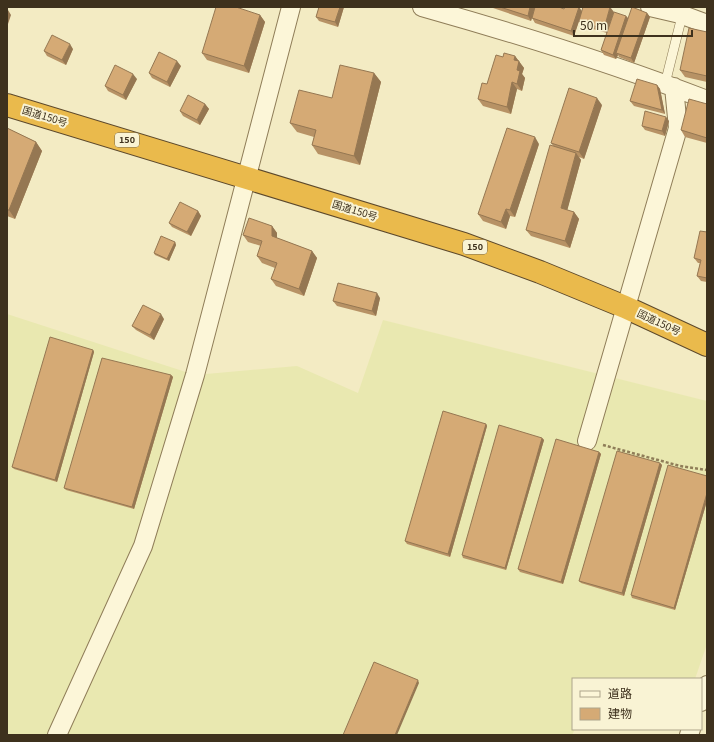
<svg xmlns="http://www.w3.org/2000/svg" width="714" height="742" font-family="Georgia,'Noto Sans JP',serif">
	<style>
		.farmland { fill: #e9e8b0 }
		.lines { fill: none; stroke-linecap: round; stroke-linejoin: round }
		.lane-casing { stroke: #8f7d58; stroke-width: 10 }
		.street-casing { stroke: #8f7d58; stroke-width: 20 }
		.highway-casing { stroke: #5d492c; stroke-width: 24 }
		.path { stroke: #8f7d58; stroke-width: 2.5; stroke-dasharray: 3 2; stroke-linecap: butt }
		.lane { stroke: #fcf6d8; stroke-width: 9 }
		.street { stroke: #fcf6d8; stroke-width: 18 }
		.highway { stroke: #eaba4c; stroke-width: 22 }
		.wall { fill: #b79265 }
		.shaded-wall { fill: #957752 }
		.building { fill: #d5aa75; stroke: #957752 }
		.labels { text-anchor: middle; stroke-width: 4; stroke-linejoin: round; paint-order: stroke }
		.shield { fill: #f9f3d4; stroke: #766b54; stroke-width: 1 }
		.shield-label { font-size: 9px; font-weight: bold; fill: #3e311d }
		.street-label { font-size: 10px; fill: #3e311d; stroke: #f9f3d4 }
	</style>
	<rect width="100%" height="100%" fill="#f3ebc3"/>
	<path class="farmland" d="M 7,314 L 195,375 L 297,366 L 358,393 L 383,320 L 707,401 L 707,644 L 695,679 L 573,679 L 573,729 L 575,729 L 572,735 L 7,735 Z"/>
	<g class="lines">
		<defs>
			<path id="lane" d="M 665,84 L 683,12"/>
			<path id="street" d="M 422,7 C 518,34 614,64 707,100
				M 650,7 L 680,14 L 707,24
				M 587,441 L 678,128 L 674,87
				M 701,702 L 707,685
				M 57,735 L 143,546 L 195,375 L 291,7
				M 689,735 L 691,729"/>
			<path id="highway" d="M 7,105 L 464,244 L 540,272 L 625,307 L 707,345"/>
		</defs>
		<use href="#lane" class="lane-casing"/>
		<use href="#street" class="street-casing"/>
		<use href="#highway" class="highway-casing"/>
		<path class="path" d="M 603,445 L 680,466 L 707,470"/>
		<use href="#lane" class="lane"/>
		<use href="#street" class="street"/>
		<use href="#highway" class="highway"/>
	</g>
	<path class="wall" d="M 319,7 L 344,7 L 338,27 L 319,21 L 316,17 Z
		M 492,7 L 559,7 L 564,9 L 579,7 L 582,11 L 614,12 L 610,22 L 626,16 L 628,18 L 647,13 L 650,17 L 634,63 L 619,57 L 618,55 L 616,59 L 604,55 L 601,50 L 607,33 L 582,26 L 579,21 L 574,36 L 535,23 L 532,18 L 534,12 L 531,21 L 493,8 Z
		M 260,15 L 265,22 L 249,73 L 207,60 L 202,53 Z
		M 707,32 L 707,82 L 685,77 L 680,70 Z
		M 73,49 L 66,65 L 47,56 L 44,51 Z
		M 515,56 L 524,68 L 522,74 L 525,78 L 522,91 L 517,89 L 511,114 L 483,106 L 478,99 L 487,84 L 503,57 Z
		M 181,66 L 170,87 L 152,78 L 149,73 Z
		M 374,73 L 381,82 L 360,165 L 318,154 L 312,145 L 314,137 L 297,132 L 290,123 Z
		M 137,79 L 126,100 L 108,91 L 105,86 Z
		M 657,85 L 660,89 L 665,114 L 634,106 L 630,101 Z
		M 205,104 L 209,109 L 200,125 L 183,116 L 180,111 Z
		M 707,104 L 707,143 L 685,137 L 681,130 Z
		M 602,105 L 584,159 L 579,157 L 581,160 L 567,210 L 574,212 L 579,219 L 570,248 L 531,236 L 526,230 L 554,147 L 551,143 Z
		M 669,121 L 665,136 L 645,130 L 642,126 Z
		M 7,128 L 36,142 L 42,151 L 15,219 L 7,216 Z
		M 539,144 L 515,217 L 510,216 L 506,229 L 483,221 L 478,214 Z
		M 198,211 L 201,216 L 191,236 L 172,227 L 169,223 Z
		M 272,226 L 277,233 L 277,238 L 312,251 L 317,258 L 304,296 L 276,286 L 271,279 L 275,268 L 262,263 L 257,256 L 261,246 L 248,242 L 243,235 Z
		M 707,232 L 707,282 L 701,281 L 697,276 L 700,263 L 698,263 L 694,258 Z
		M 175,242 L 176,245 L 169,261 L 155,255 L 154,253 Z
		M 380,298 L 376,316 L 337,306 L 333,301 Z
		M 164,319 L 154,340 L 136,330 L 132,326 Z
		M 93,350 L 94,352 L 57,482 L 14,469 L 12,467 Z
		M 171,375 L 173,377 L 134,509 L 66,490 L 64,488 Z
		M 486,424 L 487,426 L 450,557 L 407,544 L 405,541 Z
		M 542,438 L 544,440 L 506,570 L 463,558 L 462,555 Z
		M 599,452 L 601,454 L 563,584 L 520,572 L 518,569 Z
		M 660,463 L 662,465 L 624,596 L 581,583 L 579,581 Z
		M 707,476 L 707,501 L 675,610 L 632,598 L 631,595 Z"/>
	<path class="shaded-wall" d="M 340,7 L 344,7 L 338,27 L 335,22 Z
		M 530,7 L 535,7 L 531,21 L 528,16 Z
		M 579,7 L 582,12 L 574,36 L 571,31 Z
		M 610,7 L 614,12 L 607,33 L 604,29 Z
		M 8,10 L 11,15 L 7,27 L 7,13 Z
		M 647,13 L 650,17 L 634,63 L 631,58 Z
		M 260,15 L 265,22 L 249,73 L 244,66 Z
		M 626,16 L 630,21 L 616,53 L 618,55 L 616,59 L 613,55 Z
		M 70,44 L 73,49 L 66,65 L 62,60 Z
		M 515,56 L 524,68 L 522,74 L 525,78 L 522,91 L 517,84 L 517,70 L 514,60 Z
		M 177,61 L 181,66 L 170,87 L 167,82 Z
		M 374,73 L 381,82 L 360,165 L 354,156 Z
		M 133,74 L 137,79 L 126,100 L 123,95 Z
		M 512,82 L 517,89 L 511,114 L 507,107 Z
		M 657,85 L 660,89 L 665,114 L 662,110 Z
		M 597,98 L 602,105 L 584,159 L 579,152 Z
		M 205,104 L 209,109 L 200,125 L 197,120 Z
		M 666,117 L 669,121 L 665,136 L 662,131 Z
		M 535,137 L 539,144 L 515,217 L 510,210 Z
		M 36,142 L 42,151 L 15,219 L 9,210 Z
		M 576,153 L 581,160 L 566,215 L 561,208 Z
		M 506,209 L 510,216 L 506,229 L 501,222 Z
		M 198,211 L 201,216 L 191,236 L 187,232 Z
		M 574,212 L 579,219 L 570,248 L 565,241 Z
		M 272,226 L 277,233 L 277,243 L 272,236 Z
		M 175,242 L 176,245 L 169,261 L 167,259 Z
		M 312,251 L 317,258 L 304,296 L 299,289 Z
		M 377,293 L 380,298 L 376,316 L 372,311 Z
		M 161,314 L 164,319 L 154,340 L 150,335 Z
		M 93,350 L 94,352 L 57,482 L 55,480 Z
		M 171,375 L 173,377 L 134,509 L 132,507 Z
		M 486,424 L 487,426 L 450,557 L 448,554 Z
		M 542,438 L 544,440 L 506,570 L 505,568 Z
		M 599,452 L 601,454 L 563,584 L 561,582 Z
		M 660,463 L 662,465 L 624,596 L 622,593 Z
		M 707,493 L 707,501 L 675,610 L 674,608 Z
		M 418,680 L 419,683 L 397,735 L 395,735 Z"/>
	<path class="building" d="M 216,7 L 236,7 L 260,15 L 244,66 L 202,53 Z
		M 319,7 L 340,7 L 335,22 L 316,17 Z
		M 500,7 L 530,7 L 528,16 Z
		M 535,7 L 559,7 L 564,9 L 565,7 L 579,7 L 571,31 L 532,18 Z
		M 583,7 L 610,7 L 604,29 L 579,21 Z
		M 632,7 L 647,13 L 631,58 L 616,53 Z
		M 614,12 L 626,16 L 613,55 L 601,50 Z
		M 689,28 L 707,32 L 707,76 L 680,70 Z
		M 52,35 L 70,44 L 62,60 L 44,51 Z
		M 159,52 L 177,61 L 167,82 L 149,73 Z
		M 504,53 L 515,56 L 514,60 L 519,61 L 517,70 L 520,71 L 517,84 L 512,82 L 507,107 L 478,99 L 482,83 L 487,84 L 496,55 L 503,57 Z
		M 115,65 L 133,74 L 123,95 L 105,86 Z
		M 340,65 L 374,73 L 354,156 L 312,145 L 316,130 L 290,123 L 299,90 L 332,98 Z
		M 637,79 L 657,85 L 662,110 L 630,101 Z
		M 569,88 L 597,98 L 579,152 L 551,143 Z
		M 188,95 L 205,104 L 197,120 L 180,111 Z
		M 689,99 L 707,104 L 707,138 L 681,130 Z
		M 645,111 L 666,117 L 662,131 L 642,126 Z
		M 7,128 L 36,142 L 9,210 L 7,210 Z
		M 507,128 L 535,137 L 510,210 L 506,209 L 501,222 L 478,214 Z
		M 550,145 L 576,153 L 561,208 L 574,212 L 565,241 L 526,230 Z
		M 180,202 L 198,211 L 187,232 L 169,223 Z
		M 249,218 L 272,226 L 272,236 L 312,251 L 299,289 L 271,279 L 277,263 L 257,256 L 262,241 L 243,235 Z
		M 700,231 L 707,232 L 707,278 L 697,276 L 701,260 L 694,258 Z
		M 161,236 L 175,242 L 167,259 L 154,253 Z
		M 338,283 L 377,293 L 372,311 L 333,301 Z
		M 143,305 L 161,314 L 150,335 L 132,326 Z
		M 50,337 L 93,350 L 55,480 L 12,467 Z
		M 102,358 L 171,375 L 132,507 L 64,488 Z
		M 443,411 L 486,424 L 448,554 L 405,541 Z
		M 499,425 L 542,438 L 505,568 L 462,555 Z
		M 556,439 L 599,452 L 561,582 L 518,569 Z
		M 617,451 L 660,463 L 622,593 L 579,581 Z
		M 668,465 L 707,476 L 707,493 L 674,608 L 631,595 Z
		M 374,662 L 418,680 L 395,735 L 343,735 Z"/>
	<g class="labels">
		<g class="shield">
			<rect x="115" y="133" width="24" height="14" rx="3"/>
			<rect x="463" y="240" width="24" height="14" rx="3"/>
		</g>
		<g class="shield-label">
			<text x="127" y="143">150</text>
			<text x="475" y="250">150</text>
		</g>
		<g class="street-label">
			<text transform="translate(45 116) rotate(17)" y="4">国道150号</text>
			<text transform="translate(355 210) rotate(17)" y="4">国道150号</text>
			<text transform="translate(659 322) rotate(25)" y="4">国道150号</text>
		</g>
	</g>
	<rect width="714" height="742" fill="none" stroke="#3e311d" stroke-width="16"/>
	<rect x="572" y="678" width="130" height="52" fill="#f9f3d4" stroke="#aea58b"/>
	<rect x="580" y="691" width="20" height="6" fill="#fcf6d8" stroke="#aea58b"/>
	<text x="608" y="698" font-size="12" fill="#3e311d">道路</text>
	<rect x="580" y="708" width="20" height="12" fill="#d5aa75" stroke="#aea58b"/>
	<text x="608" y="718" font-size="12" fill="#3e311d">建物</text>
	<path d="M574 30v6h118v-6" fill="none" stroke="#3e311d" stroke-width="2"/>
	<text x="580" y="30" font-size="12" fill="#3e311d" stroke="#f9f3d4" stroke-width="3" paint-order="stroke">50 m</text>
</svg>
